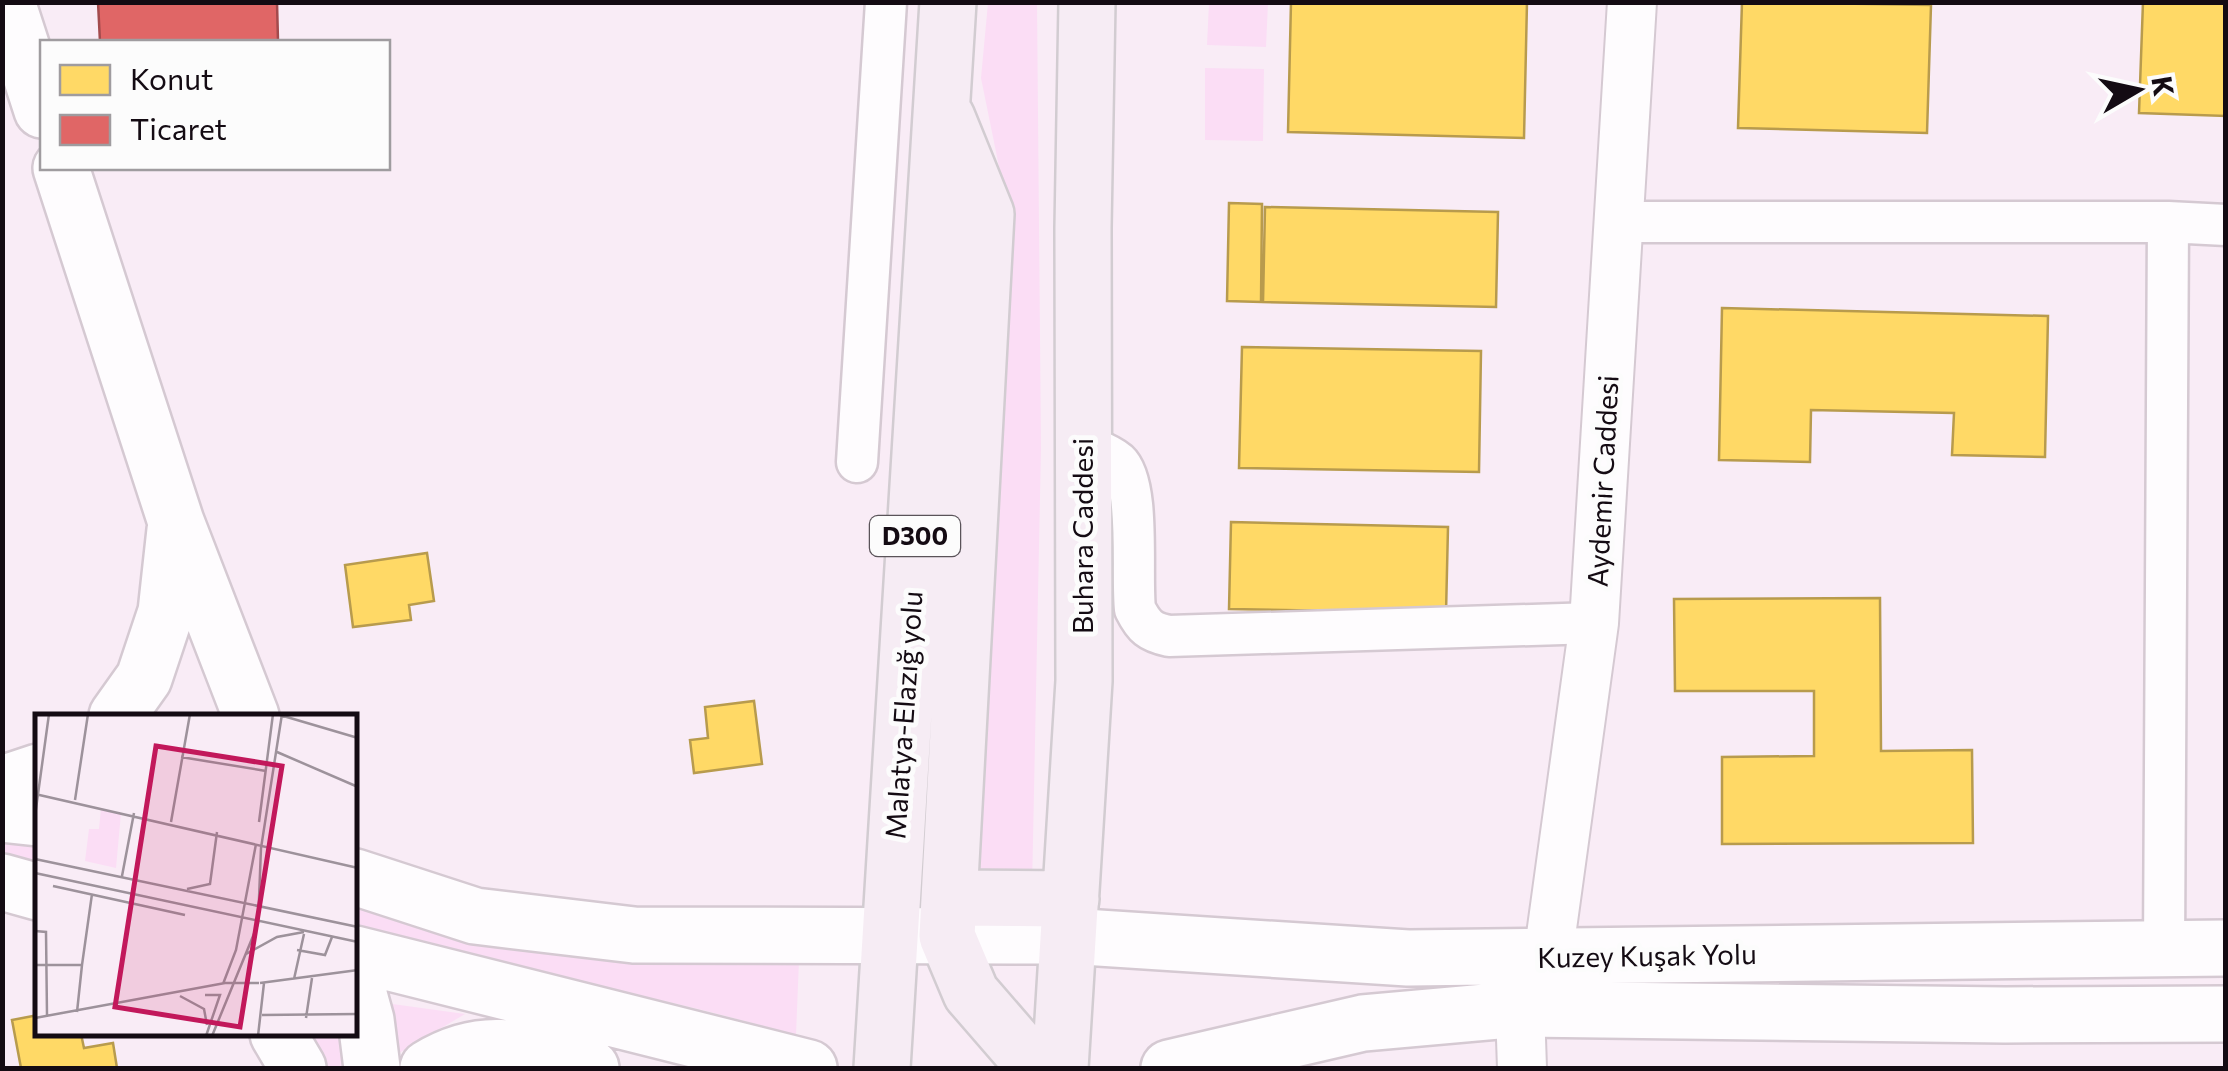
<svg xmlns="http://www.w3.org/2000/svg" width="2228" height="1071" font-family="Commissioner,sans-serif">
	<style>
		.green { fill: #fbddf5 }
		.homes { fill: #ffd966; stroke: #b89b4d; stroke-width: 2.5 }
		.shops { fill: #e06666; stroke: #a34b4d; stroke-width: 2.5 }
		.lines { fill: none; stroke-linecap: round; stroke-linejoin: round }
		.minor-casing { stroke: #d5c9d2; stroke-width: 45 }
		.tertiary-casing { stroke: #d5c9d2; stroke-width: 52 }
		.secondary-casing { stroke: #d5c9d2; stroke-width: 60 }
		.trunk-casing { stroke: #d2ccd1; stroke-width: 60 }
		.minor { stroke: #fefcfe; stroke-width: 40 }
		.tertiary { stroke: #fefcfe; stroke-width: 48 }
		.secondary { stroke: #fefcfe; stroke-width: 55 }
		.trunk { stroke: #f6ecf4; stroke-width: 55 }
		.labels { text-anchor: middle; stroke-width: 10; stroke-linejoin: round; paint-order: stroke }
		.shield { fill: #fcfcfc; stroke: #5a5359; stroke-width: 2.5 }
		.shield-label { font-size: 25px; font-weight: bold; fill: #140b13 }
		.street-label { font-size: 28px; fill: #140b13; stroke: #fcfcfc }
		.inset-road { fill: none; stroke: #9d929b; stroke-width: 2.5 }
		.view { fill: #c2185b; fill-opacity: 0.15; stroke: #c2185b; stroke-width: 5 }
		.inset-edge { fill: none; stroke: #140b13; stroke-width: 5 }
	</style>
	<rect width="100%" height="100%" fill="#f9ecf6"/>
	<path class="green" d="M 988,3 L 1037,3 L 1041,448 L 1032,889 L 975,884 L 1007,206 L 981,78 Z
		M 1209,3 L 1268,3 L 1266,47 L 1207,45 Z
		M 1205,68 L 1264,69 L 1263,141 L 1205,140 Z
		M 2,833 L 37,837 L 37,875 L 3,863 Z
		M 355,903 C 403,917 453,936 502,945 C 605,964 695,963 799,960 L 796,1035 C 651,994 504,965 355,941 Z
		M 378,1002 L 465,1014 L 389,1059 Z
		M 303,1034 L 343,1034 L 351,1068 L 323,1068 Z"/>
	<path class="homes" d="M 1291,2 L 1527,2 L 1524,138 L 1288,132 Z
		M 1742,2 L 1931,5 L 1927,133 L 1738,128 Z
		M 2143,2 L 2226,2 L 2226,116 L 2139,113 Z
		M 1229,203 L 1262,204 L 1261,302 L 1227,301 Z
		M 1265,207 L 1498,212 L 1496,307 L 1263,302 Z
		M 1722,308 L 2048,316 L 2045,457 L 1952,455 L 1954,413 L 1811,410 L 1810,462 L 1719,460 Z
		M 1242,347 L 1481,351 L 1479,472 L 1239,468 Z
		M 1231,522 L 1448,527 L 1446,613 L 1229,609 Z
		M 427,553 L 434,601 L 409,605 L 411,620 L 353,627 L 345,565 Z
		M 1880,598 L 1881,751 L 1972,750 L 1973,843 L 1722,844 L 1722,757 L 1814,756 L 1814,691 L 1675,691 L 1674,599 Z
		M 754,701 L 762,764 L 694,773 L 690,740 L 708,738 L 705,707 Z
		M 38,1015 L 38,1034 L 81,1034 L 84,1048 L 113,1043 L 117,1068 L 21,1068 L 12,1020 Z"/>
	<path class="shops" d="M 98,2 L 277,2 L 278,41 L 100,42 Z"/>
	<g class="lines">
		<defs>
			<path id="minor" d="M 1618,222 L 2168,222 L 2226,225
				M 1083,444 C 1094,449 1108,454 1118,462 C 1141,483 1131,576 1135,609 C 1144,627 1150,632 1169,636 L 1594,623
				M 857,462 L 886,2
				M 2164,950 L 2168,222"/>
			<path id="tertiary" d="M 1522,1068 L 1520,1009 L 1548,957 L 1594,623 L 1632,2"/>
			<path id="secondary" d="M 7,2 L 42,110
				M 61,168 L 176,522 L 251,716
				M 117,716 L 144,678 L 166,612 L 175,530
				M 2,784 L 38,772
				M 2,814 L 38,818
				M 355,877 L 475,916 L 634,935 L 1068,936 L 1408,958 L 2226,948
				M 2,882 L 38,892
				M 355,954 L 809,1068
				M 355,980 L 366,1020 L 372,1068
				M 278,1034 L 298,1068
				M 428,1068 C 487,1032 530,1051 591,1068
				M 1169,1068 L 1363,1023 L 1520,1009 L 2005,1015 L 2226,1014"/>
			<path id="trunk" d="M 947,118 L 986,214 L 947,936 L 971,993 L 1036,1068
				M 949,898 L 1071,899
				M 882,1068 L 948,2
				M 1060,1068 L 1084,681 L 1083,228 L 1087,2"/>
		</defs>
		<use href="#minor" class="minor-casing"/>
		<use href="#tertiary" class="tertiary-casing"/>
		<use href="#secondary" class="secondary-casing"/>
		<use href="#trunk" class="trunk-casing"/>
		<use href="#minor" class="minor"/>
		<use href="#tertiary" class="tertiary"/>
		<use href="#secondary" class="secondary"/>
		<use href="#trunk" class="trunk"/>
	</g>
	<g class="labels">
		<rect class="shield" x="870" y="516" width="90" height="40" rx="8"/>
		<g class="shield-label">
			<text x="915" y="545">D300</text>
		</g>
		<g class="street-label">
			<text transform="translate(1603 481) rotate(-87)" y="10">Aydemir Caddesi</text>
			<text transform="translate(1083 536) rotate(-90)" y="10">Buhara Caddesi</text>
			<text transform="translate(904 715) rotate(-86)" y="10">Malatya-Elazığ yolu</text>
			<text transform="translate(1647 956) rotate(-1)" y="10">Kuzey Kuşak Yolu</text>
		</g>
	</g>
	<g transform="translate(35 714)">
		<rect width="322" height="322" fill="#f9ecf6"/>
		<path d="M 66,95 L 86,99 L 81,154 L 50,147 L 54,115 L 64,115 Z" fill="#fbddf5"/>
		<path class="inset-road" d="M 245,1 L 323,24M 242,38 L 323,73M 146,43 L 231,57M 0,80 L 323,154M 40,86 L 53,0M 0,102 L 14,0M 136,108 L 155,0M 224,108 L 238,0M 0,145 L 323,213M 0,159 L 323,228M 87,162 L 99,99M 18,172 L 150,201M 152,175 L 175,170 L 182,118M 0,217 L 11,218 L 12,301M 262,236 L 290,241 L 297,223M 211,240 L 242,223 L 269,218M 0,251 L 47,251 L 57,180M 259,265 L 269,220M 225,269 L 323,256M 188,270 L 201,236 L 221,130M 170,281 L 185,281 L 171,322M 145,282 L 169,295 L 172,311M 42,298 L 47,251M 227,301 L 323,300M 0,304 L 190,269 L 224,269M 271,304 L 277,264M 177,322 L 223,210 L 226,134 L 247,0M 223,322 L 229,269"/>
		<path class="view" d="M 121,32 L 247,52 L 205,313 L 80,293 Z"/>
		<rect width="322" height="322" class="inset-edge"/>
	</g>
	<rect width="2228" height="1071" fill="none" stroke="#140b13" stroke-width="10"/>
	<rect x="40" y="40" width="350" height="130" fill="#fcfcfc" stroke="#9f9c9f" stroke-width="2.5"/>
	<rect x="60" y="65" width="50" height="30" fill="#ffd966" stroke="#9f9c9f" stroke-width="2.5"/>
	<text x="130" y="90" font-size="30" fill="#140b13">Konut</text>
	<rect x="60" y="115" width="50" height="30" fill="#e06666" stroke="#9f9c9f" stroke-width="2.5"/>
	<text x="130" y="140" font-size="30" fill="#140b13">Ticaret</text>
	<g transform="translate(2138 90) rotate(81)" stroke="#fcfcfc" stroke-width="8" paint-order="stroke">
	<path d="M0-8L18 38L0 25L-18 38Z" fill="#140b13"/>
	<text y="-15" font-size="28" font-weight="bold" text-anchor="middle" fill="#140b13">K</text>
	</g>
</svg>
